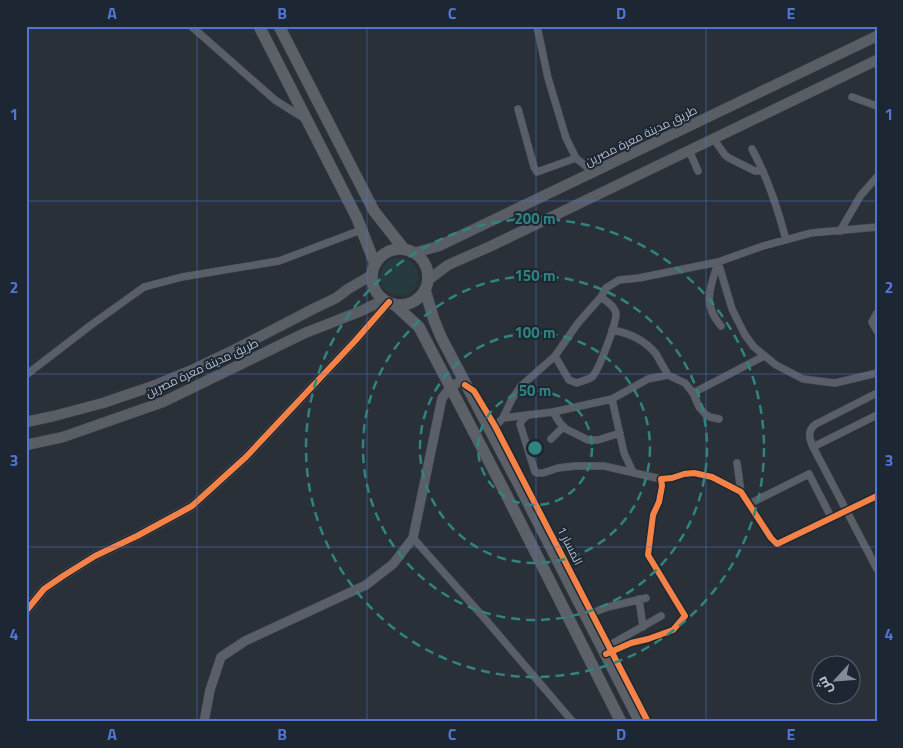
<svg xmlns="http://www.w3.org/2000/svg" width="903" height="748" font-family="'Titillium Web',Cairo,sans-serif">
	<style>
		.green { fill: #273a3e }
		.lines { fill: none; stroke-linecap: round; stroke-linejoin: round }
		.minor-casing { stroke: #484c53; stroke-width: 8 }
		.tertiary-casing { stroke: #484c53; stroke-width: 10 }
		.secondary-casing { stroke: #484c53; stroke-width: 11 }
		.primary-casing { stroke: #484c55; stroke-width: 12 }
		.minor { stroke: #5a5e66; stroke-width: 7 }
		.tertiary { stroke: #5a5e66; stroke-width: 9 }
		.secondary { stroke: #595d64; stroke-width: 10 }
		.primary { stroke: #5c6168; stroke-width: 11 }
		.cycleway-casing { stroke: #1d2633; stroke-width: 9 }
		.cycleway { stroke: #f48246; stroke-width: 6 }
		.grid { fill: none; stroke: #5274d3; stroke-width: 1; stroke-opacity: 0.55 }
		.ring { fill: none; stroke: #308480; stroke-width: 2.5; stroke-dasharray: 9 6 }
		.labels { text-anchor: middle; stroke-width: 4; stroke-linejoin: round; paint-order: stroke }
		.street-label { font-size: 12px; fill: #b4bcc9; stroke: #1d2633 }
		.centre { fill: #308480; stroke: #1d2633; stroke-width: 2.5 }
		.ring-label { font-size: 15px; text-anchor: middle; font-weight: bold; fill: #308480; stroke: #1d2633; stroke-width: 4; stroke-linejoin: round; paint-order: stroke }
		.neatline { fill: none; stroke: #5274d3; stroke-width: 2 }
		.grid-label { font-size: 16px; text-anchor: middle; font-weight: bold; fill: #5274d3 }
	</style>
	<rect width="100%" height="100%" fill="#2a3038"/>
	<path class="green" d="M380 277a19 19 0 1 1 38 0a19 19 0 1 1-38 0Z"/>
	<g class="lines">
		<defs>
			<path id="minor" d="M 191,26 L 275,100 L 305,119
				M 537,26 L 548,78 L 566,138 L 576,158 L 594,173
				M 852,97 L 877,106
				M 518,109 L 534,167 L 537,172 L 576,158
				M 713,138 L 725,155 L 729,158 L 755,171 L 763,171
				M 752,149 C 768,178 778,209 786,240
				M 689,150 L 698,171
				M 840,231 L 861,195 L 877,177
				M 718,262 L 732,309 L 745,335 L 754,347 L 776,365 L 803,379 L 835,383 L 877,373
				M 718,263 C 710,288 702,304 721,326
				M 877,313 L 872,322 L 877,331
				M 612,330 C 629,333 645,340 656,354 C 660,361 664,368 668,375
				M 555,356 L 569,380 L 577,383 C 581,381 588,380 592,377 C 599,370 616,324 616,314 C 615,306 606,301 601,297
				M 26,375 L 91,325 L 144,287 L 182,277 L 279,261 L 361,230
				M 693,393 L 764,356
				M 877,393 L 816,424 C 807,430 809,438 813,447 L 877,569
				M 612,399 L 624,453 L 633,472
				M 553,412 L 560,423 L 566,429 L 588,440 L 598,440 L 620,433
				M 528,415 L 522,420 L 520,424 L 535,472 L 538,473 L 543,473 L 558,468 L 575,466 L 604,466 L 661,479
				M 503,418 L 553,412 L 612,399 L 648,379 L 668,375 L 685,383 L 693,393 L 699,407 L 705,414 L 710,417 L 719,419
				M 491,431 L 503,418 L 512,399 L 521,386 L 555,356 L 578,323 L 601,297 L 606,288 L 619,280 L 639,278 L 718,262 L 763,246 L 811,233 L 877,227
				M 551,439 L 563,427
				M 813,447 L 877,415
				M 737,463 L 741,492
				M 749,504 L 809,474 L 831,517
				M 413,538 L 486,620 L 573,722
				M 639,599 L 643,627
				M 586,615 L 608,607 L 646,598
				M 603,649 L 661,616
				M 606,654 L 631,643 L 648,639 L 673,630 L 685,616 L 648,555 L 653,515 L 659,502 L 662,486 L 661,479 L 672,478 L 684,474 L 694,473 L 712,477 L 741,492 L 771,538 L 777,544 L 877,496"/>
			<path id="tertiary" d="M 26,611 L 44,589 L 63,576 L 95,556 L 137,536 L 192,506 L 246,457 L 355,341 L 389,302
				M 204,722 L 210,690 L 221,657 L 245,641 L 366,585 L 393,564 L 413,538 L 442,398 L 451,387 L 462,380"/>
			<path id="secondary" d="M 414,253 L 439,246 L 877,36
				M 428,280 L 448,265 L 491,246 L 877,60
				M 26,422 L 54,416 L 103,403 L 153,386 L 192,370 L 234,350 L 313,309 L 336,298 L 348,289 L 372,275
				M 26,445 L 63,437 L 163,402 L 305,333 L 361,311 L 384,300"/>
			<path id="primary" d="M 259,26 L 357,218 L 375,264
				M 279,26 L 374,211 L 404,249
				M372 277a28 28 0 1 1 56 0a28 28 0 1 1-56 0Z
				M 425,290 L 434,320 L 441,337 L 520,487 L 640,722
				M 394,304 L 419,327 L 506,494 L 621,722"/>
		</defs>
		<use href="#minor" class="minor-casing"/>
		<use href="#tertiary" class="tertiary-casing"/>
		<use href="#secondary" class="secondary-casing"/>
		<use href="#primary" class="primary-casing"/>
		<use href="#minor" class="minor"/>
		<use href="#tertiary" class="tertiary"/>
		<use href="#secondary" class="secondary"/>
		<use href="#primary" class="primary"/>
		<defs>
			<path id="cycleway" d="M 465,385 L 474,391 L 495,426 L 648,722
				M 26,611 L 44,589 L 63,576 L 95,556 L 137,536 L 192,506 L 246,457 L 355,341 L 389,302
				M 606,654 L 631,643 L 648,639 L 673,630 L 685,616 L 648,555 L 653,515 L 659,502 L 662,486 L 661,479 L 672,478 L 684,474 L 694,473 L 712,477 L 741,492 L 771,538 L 777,544 L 877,496"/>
		</defs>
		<use href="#cycleway" class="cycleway-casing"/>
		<use href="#cycleway" class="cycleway"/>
	</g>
	<path class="grid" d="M 197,26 L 197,722M 367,26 L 367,722M 536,26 L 536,722M 706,26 L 706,722M 26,201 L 877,201M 26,374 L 877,374M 26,547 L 877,547"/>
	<g class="ring">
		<circle cx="535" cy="448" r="57"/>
		<circle cx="535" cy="448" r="115"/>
		<circle cx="535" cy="448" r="172"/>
		<circle cx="535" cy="448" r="229"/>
	</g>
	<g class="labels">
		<g class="street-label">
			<text transform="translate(641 136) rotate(-26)" y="4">طريق مدينة معرة مصرين</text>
			<text transform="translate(202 368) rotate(-25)" y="4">طريق مدينة معرة مصرين</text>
			<text transform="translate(570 546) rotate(63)" y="4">المسار 1</text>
		</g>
	</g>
	<circle cx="535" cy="448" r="8" class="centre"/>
	<g class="ring-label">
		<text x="535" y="224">200 m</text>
		<text x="535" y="281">150 m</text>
		<text x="535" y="338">100 m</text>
		<text x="535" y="396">50 m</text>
	</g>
	<rect width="903" height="748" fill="none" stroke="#1d2633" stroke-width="55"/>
	<g transform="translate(836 680) rotate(244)"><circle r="24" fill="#1d2633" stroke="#59626f"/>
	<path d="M0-4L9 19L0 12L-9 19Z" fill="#848b96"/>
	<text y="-8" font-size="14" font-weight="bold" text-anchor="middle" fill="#b4bcc9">ش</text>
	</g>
	<rect x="28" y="28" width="848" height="692" class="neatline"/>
	<g class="grid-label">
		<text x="112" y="19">A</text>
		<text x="282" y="19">B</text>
		<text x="452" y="19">C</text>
		<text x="621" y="19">D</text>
		<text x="791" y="19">E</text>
		<text x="14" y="120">1</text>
		<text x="889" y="120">1</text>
		<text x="14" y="293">2</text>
		<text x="889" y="293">2</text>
		<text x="14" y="466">3</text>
		<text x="889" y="466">3</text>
		<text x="14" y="640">4</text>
		<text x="889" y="640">4</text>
		<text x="112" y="740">A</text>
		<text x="282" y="740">B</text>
		<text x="452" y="740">C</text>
		<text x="621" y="740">D</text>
		<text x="791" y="740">E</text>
	</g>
</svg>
